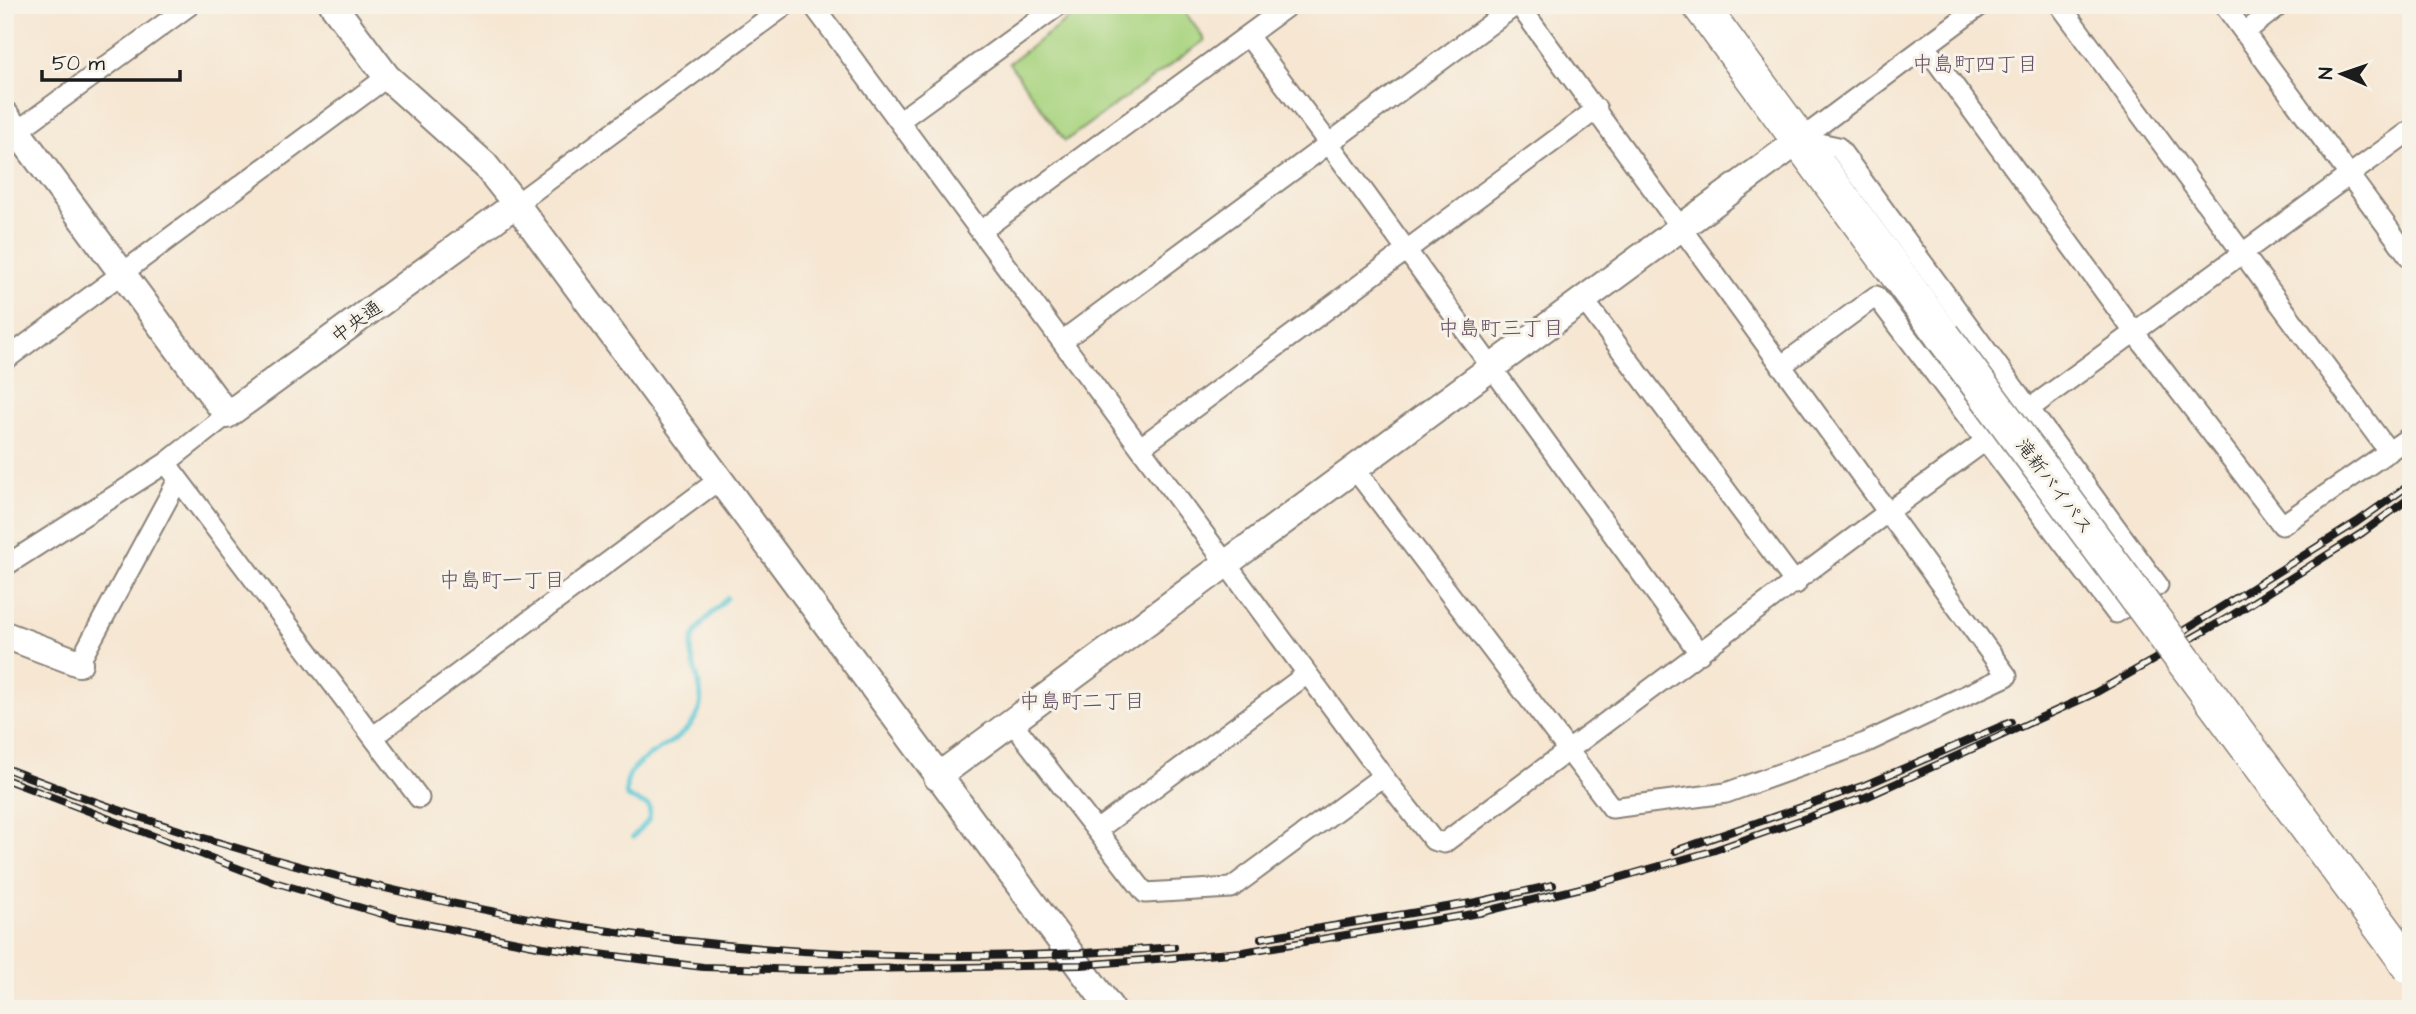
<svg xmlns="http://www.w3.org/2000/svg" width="2416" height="1014" font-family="'Architects Daughter','Klee One',sans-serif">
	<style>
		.green { fill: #a9d480; stroke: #62784e; stroke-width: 2 }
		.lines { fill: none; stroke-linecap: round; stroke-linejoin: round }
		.stream { stroke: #5dc8d6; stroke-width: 5 }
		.street-casing { stroke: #898177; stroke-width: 23 }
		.secondary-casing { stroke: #898177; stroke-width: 30 }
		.highway-casing { stroke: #898177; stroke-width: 38 }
		.street { stroke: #fff; stroke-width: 19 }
		.secondary { stroke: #fff; stroke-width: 26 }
		.highway { stroke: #fff; stroke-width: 35 }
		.rail-casing { stroke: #1c1c1c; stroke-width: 8 }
		.rail { stroke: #f7f3e8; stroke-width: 5; stroke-dasharray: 16; stroke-linecap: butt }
		.highway-bridge-casing { stroke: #898177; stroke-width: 38; stroke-linecap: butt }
		.highway-bridge { stroke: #fff; stroke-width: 35 }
		.labels { text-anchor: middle; stroke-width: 6; stroke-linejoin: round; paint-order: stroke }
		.street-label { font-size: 19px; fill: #1c1c1c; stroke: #f7f3e8 }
		.neighbourhood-label { font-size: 21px; fill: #634e63; stroke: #f7f3e8 }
	</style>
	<rect width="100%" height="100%" fill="#f7f3e8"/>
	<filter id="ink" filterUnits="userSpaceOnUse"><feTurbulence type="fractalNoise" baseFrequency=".0143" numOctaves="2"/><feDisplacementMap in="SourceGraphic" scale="14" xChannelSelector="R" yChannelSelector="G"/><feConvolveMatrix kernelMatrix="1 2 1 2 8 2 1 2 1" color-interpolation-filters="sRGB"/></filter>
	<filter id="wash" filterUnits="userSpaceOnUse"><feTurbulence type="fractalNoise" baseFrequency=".00686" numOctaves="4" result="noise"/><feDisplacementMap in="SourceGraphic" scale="28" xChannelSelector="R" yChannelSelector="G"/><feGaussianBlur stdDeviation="1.57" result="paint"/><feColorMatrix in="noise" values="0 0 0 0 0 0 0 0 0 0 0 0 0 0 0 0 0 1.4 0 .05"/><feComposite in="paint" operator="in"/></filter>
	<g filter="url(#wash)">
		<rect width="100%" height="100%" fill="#f6e6d2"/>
		<path class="green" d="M 1087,5 L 1180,5 L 1205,40 L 1065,141 L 1009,63 Z"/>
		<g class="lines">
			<path class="stream" d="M 633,837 C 642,824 653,824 649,806 L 627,797 C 618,755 676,753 696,717 C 711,689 685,662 693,639 C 699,623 716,610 727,598"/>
		</g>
	</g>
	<g filter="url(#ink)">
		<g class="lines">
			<defs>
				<path id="street" d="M 813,5 L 1383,776 L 1433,840 L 1444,843 L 1888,512 L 2411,130
					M 2060,5 L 2389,452
					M 2224,5 L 2411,259
					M 2245,32 L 2280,5
					M 1248,36 L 1330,145 L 1700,654
					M 1925,46 L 2134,332 L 2282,525 L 2411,436
					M 899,121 L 1059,5
					M 1801,139 L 1981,5
					M 5,140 L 190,5
					M 516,204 L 786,5
					M 981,231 L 1289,5
					M 1583,299 L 1796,584
					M 1062,341 L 1516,5
					M 5,360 L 387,77
					M 1781,366 L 1876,296 L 2116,613 L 2158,585 L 1838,147 L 1801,139
					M 1141,447 L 1597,109
					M 166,463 L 419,798
					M 1354,468 L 1612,808 L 1726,793 L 1865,743 L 2007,676 L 1519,5
					M 5,566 L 166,463 L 227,415
					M 79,663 L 178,480
					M 1012,722 L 1145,893 L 1231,888 L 1383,776
					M 374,736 L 720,479
					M 1097,830 L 1307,674"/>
				<path id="secondary" d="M 333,5 L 387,77 L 485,165 L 516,204 L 1111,1009
					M 5,115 L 227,415 L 516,204
					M 5,635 L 79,663
					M 937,777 L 1801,139"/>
				<path id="highway" d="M 1700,5 L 1943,336"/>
			</defs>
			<use href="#street" class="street-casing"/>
			<use href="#secondary" class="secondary-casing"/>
			<use href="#highway" class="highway-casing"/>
			<use href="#street" class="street"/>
			<use href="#secondary" class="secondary"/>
			<use href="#highway" class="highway"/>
			<defs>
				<path id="rail" d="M 2175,636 L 2357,522 L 2411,484
					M 5,768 C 388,918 763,981 1174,947
					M 5,779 L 274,882 L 399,919 L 543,947 L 703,967 L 807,970 L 1081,965 L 1243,952 L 1479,913 L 1597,884 L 1712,851 L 1866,797 L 2095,693 L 2231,616 L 2362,533 L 2411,497
					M 1675,851 L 1865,785 L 2011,722
					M 1261,938 L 1477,902 L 1553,885"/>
			</defs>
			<use href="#rail" class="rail-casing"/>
			<use href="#rail" class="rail"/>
			<defs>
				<path id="highway-bridge" d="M 1943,336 L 2411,967"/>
			</defs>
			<use href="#highway-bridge" class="highway-bridge-casing"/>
			<use href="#highway-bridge" class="highway-bridge"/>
		</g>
	</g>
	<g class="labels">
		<g class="street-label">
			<text transform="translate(356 321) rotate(-36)" y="7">中央通</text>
			<text transform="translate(2055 486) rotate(53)" y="7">滝新バイパス</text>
		</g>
		<g class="neighbourhood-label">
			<text x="1975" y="71">中島町四丁目</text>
			<text x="1501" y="335">中島町三丁目</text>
			<text x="502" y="587">中島町一丁目</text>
			<text x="1082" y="708">中島町二丁目</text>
		</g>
	</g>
	<rect width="2416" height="1014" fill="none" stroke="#f7f3e8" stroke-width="28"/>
	<g transform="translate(2342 74) rotate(272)" stroke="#f7f3e8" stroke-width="5" paint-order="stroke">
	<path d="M0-5L12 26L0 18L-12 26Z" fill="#1c1c1c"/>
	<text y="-10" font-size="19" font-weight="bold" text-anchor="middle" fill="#1c1c1c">N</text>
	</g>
	<path d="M42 70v10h138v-10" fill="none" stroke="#1c1c1c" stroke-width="3.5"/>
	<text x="52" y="70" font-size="21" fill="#1c1c1c" stroke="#f7f3e8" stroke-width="5" paint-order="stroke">50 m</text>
</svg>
